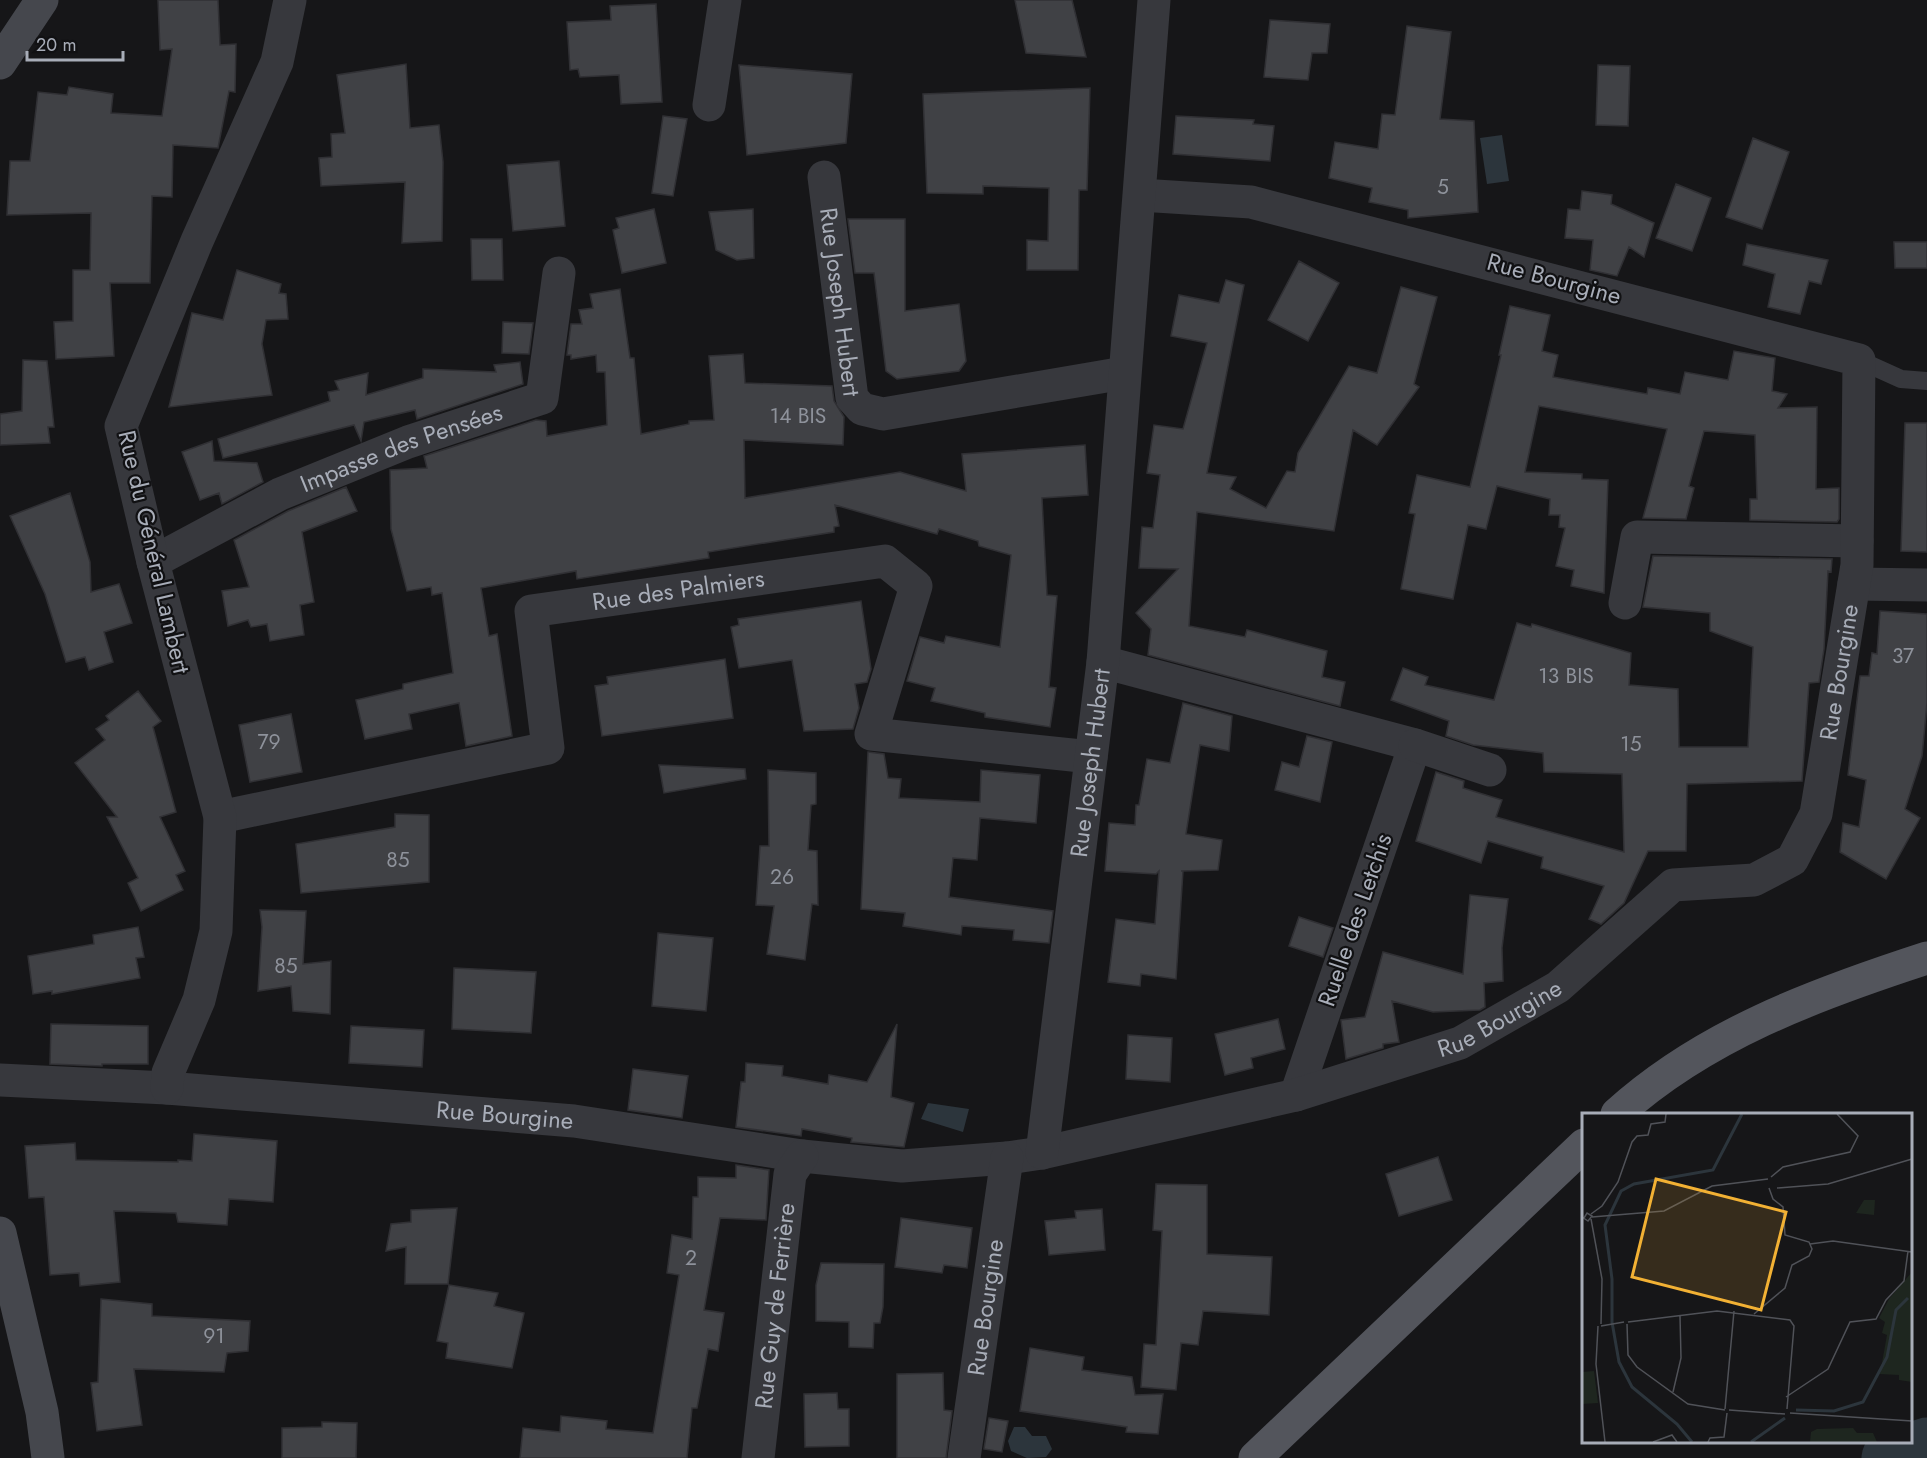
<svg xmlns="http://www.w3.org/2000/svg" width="1927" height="1458" font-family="Jost,sans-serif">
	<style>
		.water { fill: #2c353c }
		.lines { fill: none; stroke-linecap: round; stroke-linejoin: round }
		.river { stroke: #2c353c; stroke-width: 57 }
		.building { fill: #404145; stroke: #303034; stroke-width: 1.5 }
		.service { stroke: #37383d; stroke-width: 18 }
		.minor { stroke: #37383d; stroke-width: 33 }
		.secondary { stroke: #45474d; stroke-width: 33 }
		.primary { stroke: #53555c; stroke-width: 33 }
		.labels { text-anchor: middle; stroke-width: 4.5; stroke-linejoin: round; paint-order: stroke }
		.number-label { font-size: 21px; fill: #8e929b }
		.street-label { font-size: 24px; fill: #a8adb8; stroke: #111113 }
		.inset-river { fill: none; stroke: #2c353c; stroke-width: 3 }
		.inset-road { fill: none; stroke: #505258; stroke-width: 1.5 }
		.view { fill: #f2b134; fill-opacity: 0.15; stroke: #f2b134; stroke-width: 3 }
		.inset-edge { fill: none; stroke: #a8adb8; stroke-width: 3 }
	</style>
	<rect width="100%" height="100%" fill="#161618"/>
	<path class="water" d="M 1502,135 L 1509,181 L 1487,184 L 1480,138 Z
		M 928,1103 L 969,1109 L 963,1132 L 921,1119 Z
		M 1014,1427 L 1025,1427 L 1032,1436 L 1046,1436 L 1052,1449 L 1046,1457 L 1027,1458 L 1011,1451 L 1008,1441 Z"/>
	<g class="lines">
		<path class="river" d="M 1890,1458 L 1927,1446"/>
	</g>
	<path class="building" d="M 158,0 L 218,0 L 220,45 L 236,44 L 235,92 L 229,91 L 218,148 L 173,145 L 172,197 L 152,196 L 150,283 L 110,283 L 114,356 L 56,359 L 54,322 L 73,321 L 73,270 L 90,270 L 91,213 L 7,215 L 10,161 L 30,161 L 38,92 L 67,95 L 69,87 L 113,94 L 111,113 L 162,116 L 172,49 L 160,50 Z
		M 1015,0 L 1072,0 L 1086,57 L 1026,53 Z
		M 656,4 L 662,102 L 621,104 L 619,75 L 580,77 L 578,69 L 570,70 L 567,22 L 611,20 L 610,6 Z
		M 1270,20 L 1330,24 L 1327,53 L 1312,53 L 1308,80 L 1264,77 Z
		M 1407,26 L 1451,32 L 1440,119 L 1474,121 L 1478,212 L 1408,218 L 1408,210 L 1369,202 L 1372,188 L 1329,178 L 1335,142 L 1378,149 L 1382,114 L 1395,115 Z
		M 406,64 L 410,128 L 439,125 L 443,162 L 442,241 L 402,243 L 405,182 L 321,186 L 319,158 L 332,157 L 331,134 L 345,133 L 337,75 Z
		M 739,65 L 852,74 L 846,143 L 747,155 Z
		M 1598,65 L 1630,66 L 1628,126 L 1596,125 Z
		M 1090,88 L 1087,190 L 1079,190 L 1078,270 L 1027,270 L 1027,240 L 1048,241 L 1049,188 L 983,186 L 983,194 L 927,193 L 923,94 Z
		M 663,116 L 687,119 L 673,196 L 652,193 Z
		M 1176,116 L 1254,120 L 1253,124 L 1274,126 L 1270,161 L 1173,154 Z
		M 1753,138 L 1789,152 L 1762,229 L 1726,217 Z
		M 559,161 L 565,226 L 513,231 L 507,165 Z
		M 1676,184 L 1711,198 L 1692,251 L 1656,238 Z
		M 1582,191 L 1612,195 L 1611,204 L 1654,223 L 1644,257 L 1629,247 L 1617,276 L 1590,270 L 1593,240 L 1565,238 L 1568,209 L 1580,210 Z
		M 654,209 L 666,263 L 622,273 L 613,230 L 619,228 L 616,218 Z
		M 753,209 L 754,258 L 737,260 L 716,250 L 709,212 Z
		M 848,219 L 905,219 L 905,311 L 959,304 L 966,361 L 959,371 L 897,379 L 886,371 L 874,273 L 855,273 Z
		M 471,239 L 502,239 L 503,280 L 472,280 Z
		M 1894,242 L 1927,242 L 1927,268 L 1895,268 Z
		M 1747,244 L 1828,260 L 1821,284 L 1809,281 L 1800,314 L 1768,307 L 1775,274 L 1743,265 Z
		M 1299,261 L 1339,283 L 1308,341 L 1268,320 Z
		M 237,270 L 281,284 L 279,293 L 286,294 L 288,319 L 266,320 L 262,344 L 272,395 L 169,407 L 192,313 L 223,320 Z
		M 1226,280 L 1244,285 L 1207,473 L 1236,477 L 1230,489 L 1266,508 L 1287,471 L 1295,472 L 1298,453 L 1349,366 L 1377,373 L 1401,287 L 1437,297 L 1414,384 L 1419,387 L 1377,445 L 1353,430 L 1334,531 L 1197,512 L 1189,626 L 1245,637 L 1247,630 L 1327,651 L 1322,677 L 1345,682 L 1340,706 L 1148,655 L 1151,629 L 1136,613 L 1178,569 L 1139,568 L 1142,527 L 1153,528 L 1160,475 L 1147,473 L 1154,425 L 1183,429 L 1207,343 L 1171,336 L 1179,295 L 1219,303 Z
		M 620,289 L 630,358 L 634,358 L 641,434 L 689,424 L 689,421 L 714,420 L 709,356 L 743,354 L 745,383 L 832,386 L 834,401 L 844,417 L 843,445 L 744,440 L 745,498 L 900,472 L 966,491 L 962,454 L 1085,445 L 1088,495 L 1042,498 L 1047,595 L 1057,596 L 1049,687 L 1056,688 L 1050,727 L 985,717 L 985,713 L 931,701 L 935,688 L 907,681 L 920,637 L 944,643 L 946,636 L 1000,647 L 1011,555 L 979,546 L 978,541 L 939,529 L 937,534 L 835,505 L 839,526 L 834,527 L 834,532 L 708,552 L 709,558 L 577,579 L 576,571 L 481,588 L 489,636 L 497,634 L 512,736 L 466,746 L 459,703 L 409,714 L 412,729 L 365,739 L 356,700 L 403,689 L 403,684 L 453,673 L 442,593 L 432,595 L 431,587 L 407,591 L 391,529 L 390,470 L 427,468 L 424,456 L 536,420 L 546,421 L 547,436 L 607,425 L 605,372 L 597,372 L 596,355 L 571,359 L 571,355 L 567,355 L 571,324 L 582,324 L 579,310 L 593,308 L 590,294 Z
		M 1510,306 L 1550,315 L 1542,351 L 1558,355 L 1553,377 L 1647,394 L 1648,388 L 1680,394 L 1685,372 L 1728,380 L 1734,351 L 1775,358 L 1772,391 L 1787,394 L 1778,408 L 1817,407 L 1816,489 L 1839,488 L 1839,519 L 1837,522 L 1750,520 L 1750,499 L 1757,499 L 1755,435 L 1704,431 L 1689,486 L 1694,488 L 1686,519 L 1643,518 L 1667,429 L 1539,406 L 1525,472 L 1582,474 L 1582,479 L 1608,480 L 1604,593 L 1571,586 L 1574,570 L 1556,566 L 1565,528 L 1559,527 L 1560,515 L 1549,515 L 1550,499 L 1497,486 L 1486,529 L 1468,525 L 1453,599 L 1401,589 L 1415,514 L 1409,513 L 1417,475 L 1470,487 L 1501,355 L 1499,355 Z
		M 503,322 L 533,323 L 529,354 L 502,353 Z
		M 23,360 L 47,361 L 54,427 L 48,427 L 50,443 L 0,445 L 0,414 L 22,411 Z
		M 520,362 L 523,384 L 417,419 L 415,410 L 364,422 L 361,441 L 354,425 L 223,458 L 218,439 L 330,401 L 328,392 L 339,390 L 335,381 L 368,373 L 366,395 L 423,378 L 423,369 L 496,372 L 494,365 Z
		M 1905,423 L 1927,423 L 1927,552 L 1901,551 Z
		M 212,441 L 214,461 L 257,463 L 263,482 L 222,504 L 219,493 L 200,500 L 182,452 Z
		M 346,487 L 357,511 L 302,532 L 314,602 L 300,605 L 304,635 L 270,641 L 267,624 L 251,627 L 248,620 L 228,626 L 222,591 L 249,587 L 234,540 L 288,511 Z
		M 70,493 L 90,562 L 91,592 L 119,584 L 132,623 L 104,632 L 113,662 L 89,670 L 85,657 L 66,662 L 45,594 L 10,516 Z
		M 1653,556 L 1832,559 L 1831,572 L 1828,571 L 1824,649 L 1819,682 L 1809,683 L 1802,781 L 1687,784 L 1686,851 L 1648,851 L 1624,903 L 1601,924 L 1589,919 L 1604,886 L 1541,868 L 1543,857 L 1488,841 L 1481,863 L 1416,841 L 1436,772 L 1464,781 L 1463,788 L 1502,800 L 1496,817 L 1624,852 L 1622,774 L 1544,772 L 1543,753 L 1473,745 L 1446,736 L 1449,721 L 1391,700 L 1403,668 L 1428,677 L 1425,685 L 1494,700 L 1517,623 L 1531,627 L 1532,624 L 1631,653 L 1629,685 L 1678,689 L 1679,747 L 1748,747 L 1753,647 L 1710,631 L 1710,613 L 1643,607 Z
		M 861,601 L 871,669 L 867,682 L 855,684 L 859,708 L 853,729 L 804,731 L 792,660 L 739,668 L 731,627 L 739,625 L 738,619 Z
		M 1880,611 L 1927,614 L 1927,703 L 1922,756 L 1905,809 L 1920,818 L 1886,879 L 1840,852 L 1843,823 L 1859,827 L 1866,780 L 1848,775 L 1860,676 L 1869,676 L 1872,653 L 1877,654 Z
		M 725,659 L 733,718 L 602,736 L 595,686 L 608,684 L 607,677 Z
		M 138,691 L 161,721 L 153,727 L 176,812 L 160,817 L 185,871 L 176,875 L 183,890 L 141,911 L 128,883 L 138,878 L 107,817 L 117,817 L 75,763 L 105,740 L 96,729 L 109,720 L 106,716 Z
		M 1183,703 L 1232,716 L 1229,751 L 1200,745 L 1186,834 L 1222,840 L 1218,870 L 1181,871 L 1183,871 L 1176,979 L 1141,974 L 1140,986 L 1108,982 L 1116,919 L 1155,924 L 1159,871 L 1156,874 L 1105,871 L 1109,823 L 1135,825 L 1136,805 L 1139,805 L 1147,759 L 1170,763 Z
		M 291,714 L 302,772 L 250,782 L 239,725 Z
		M 1307,736 L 1332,742 L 1320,802 L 1275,790 L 1282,762 L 1299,767 Z
		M 868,752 L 884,754 L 888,778 L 901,779 L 899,798 L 980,802 L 981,770 L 1040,775 L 1036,823 L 980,818 L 977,860 L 953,858 L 949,897 L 1053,911 L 1049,943 L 1013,940 L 1014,930 L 962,926 L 961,935 L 903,926 L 905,913 L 861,909 Z
		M 659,765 L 745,769 L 746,779 L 664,793 Z
		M 768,770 L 816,773 L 816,804 L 811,805 L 808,850 L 817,851 L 818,905 L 812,904 L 805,960 L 767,954 L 774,906 L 756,905 L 760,846 L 769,846 Z
		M 395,814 L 429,815 L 429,882 L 301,893 L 296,844 L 395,827 Z
		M 1470,895 L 1508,899 L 1502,948 L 1503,981 L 1484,983 L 1485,1007 L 1480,1010 L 1433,1012 L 1392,1001 L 1399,1042 L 1383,1044 L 1383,1048 L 1346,1059 L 1341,1020 L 1365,1017 L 1383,952 L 1463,974 Z
		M 260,910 L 306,911 L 303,964 L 331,961 L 330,1014 L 293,1011 L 291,986 L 258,991 L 262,927 Z
		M 1299,917 L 1333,928 L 1323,957 L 1289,946 Z
		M 138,927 L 144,957 L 136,958 L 140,978 L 52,994 L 52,991 L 33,994 L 28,956 L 94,944 L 93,935 Z
		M 658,933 L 713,938 L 706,1011 L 652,1006 Z
		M 454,968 L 536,972 L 531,1033 L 452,1029 Z
		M 1278,1019 L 1285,1049 L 1251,1058 L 1253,1068 L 1225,1075 L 1215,1034 Z
		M 51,1024 L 148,1026 L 148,1064 L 102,1064 L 102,1066 L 50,1064 Z
		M 897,1024 L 891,1097 L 914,1103 L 904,1147 L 851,1142 L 852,1138 L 802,1129 L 801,1136 L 736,1127 L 741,1082 L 745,1082 L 746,1063 L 783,1066 L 782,1076 L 828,1084 L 829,1075 L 867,1082 Z
		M 351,1026 L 424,1030 L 422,1067 L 349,1063 Z
		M 1128,1035 L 1172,1038 L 1170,1082 L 1126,1079 Z
		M 633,1069 L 688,1076 L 682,1118 L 628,1110 Z
		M 194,1134 L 277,1141 L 273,1202 L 229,1199 L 227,1225 L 178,1222 L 176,1213 L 114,1211 L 120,1282 L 80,1286 L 79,1273 L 50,1275 L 44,1197 L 29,1198 L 25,1146 L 75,1143 L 76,1160 L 178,1162 L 178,1160 L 192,1161 Z
		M 1438,1157 L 1452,1200 L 1399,1216 L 1386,1174 Z
		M 736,1165 L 769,1170 L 766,1220 L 720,1218 L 704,1310 L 724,1313 L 718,1351 L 708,1349 L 697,1408 L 692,1408 L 687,1458 L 520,1458 L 523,1428 L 560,1432 L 561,1416 L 607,1421 L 606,1429 L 653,1433 L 679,1275 L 667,1273 L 672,1235 L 692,1239 L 693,1197 L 698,1197 L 698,1177 L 736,1178 Z
		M 1156,1184 L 1207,1185 L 1207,1254 L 1272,1257 L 1269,1315 L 1203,1311 L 1198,1345 L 1181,1343 L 1176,1390 L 1141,1387 L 1144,1344 L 1156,1345 L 1162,1231 L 1153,1230 Z
		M 457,1208 L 448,1284 L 405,1284 L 406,1247 L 386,1251 L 391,1224 L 411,1222 L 411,1210 Z
		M 1102,1209 L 1105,1250 L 1049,1255 L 1045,1221 L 1076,1218 L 1075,1211 Z
		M 901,1218 L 972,1228 L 967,1268 L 944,1265 L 942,1273 L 895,1267 Z
		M 821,1263 L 884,1264 L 883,1307 L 880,1323 L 874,1323 L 873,1348 L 849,1347 L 849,1322 L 816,1321 L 816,1285 Z
		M 449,1285 L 498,1293 L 494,1306 L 524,1313 L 512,1368 L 446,1358 L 448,1343 L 437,1341 Z
		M 101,1299 L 152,1304 L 152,1316 L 250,1321 L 248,1351 L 227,1353 L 224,1372 L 134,1369 L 142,1425 L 97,1431 L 91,1383 L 98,1382 Z
		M 1030,1348 L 1084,1357 L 1082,1370 L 1132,1377 L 1135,1395 L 1163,1394 L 1158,1434 L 1126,1432 L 1127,1427 L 1020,1411 Z
		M 943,1373 L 944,1410 L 952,1411 L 946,1458 L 897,1458 L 897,1374 Z
		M 837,1393 L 838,1409 L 849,1409 L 849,1446 L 805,1447 L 804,1394 Z
		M 989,1418 L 1008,1421 L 1002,1452 L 984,1449 Z
		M 322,1422 L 357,1423 L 356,1458 L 282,1458 L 282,1428 L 322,1427 Z"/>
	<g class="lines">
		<path class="service" d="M 1859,360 L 1901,379 L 1927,381"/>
		<g class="minor">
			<path d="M 709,105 L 725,0"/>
			<path id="s1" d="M 824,177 L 852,398 L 862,409 L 883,414 L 1124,373"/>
			<path id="s2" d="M 153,562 L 280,494 L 408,442 L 542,398 L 559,273"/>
			<path d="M 1854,584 L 1927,585"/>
			<path d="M 1625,603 L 1637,537 L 1857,541"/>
			<path d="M 1103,662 L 1415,745 L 1296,1095"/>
			<path d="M 1415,745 L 1490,770"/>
			<path id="s3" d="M 220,817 L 548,748 L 531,611 L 885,561 L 916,586 L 871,734 L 1091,757"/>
			<path id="s4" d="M 0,1080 L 167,1088 L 574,1121 L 802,1156 L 902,1166 L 1007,1158 L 1042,1153 L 1296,1095 L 1460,1043 L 1558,987 L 1673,885 L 1754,880 L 1792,860 L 1816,814 L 1857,565 L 1859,360 L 1251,202 L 1140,195"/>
			<path d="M 167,1088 L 168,1073 L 199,1000 L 216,931 L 220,817 L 153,562 L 121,426 L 197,241 L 277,62 L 290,0"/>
			<path id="s5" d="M 1042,1153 L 1103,662 L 1154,0"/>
			<path id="s6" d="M 758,1458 L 790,1174 L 802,1156"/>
			<path id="s7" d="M 964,1458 L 1007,1158"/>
		</g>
		<path class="secondary" d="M 0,63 L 42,0
			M 0,1233 L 42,1412 L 48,1458"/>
		<path class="primary" d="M 1617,1114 C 1704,1035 1816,994 1927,958
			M 1255,1458 L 1584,1145"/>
	</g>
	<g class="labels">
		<g class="number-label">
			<text x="1443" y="194">5</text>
			<text x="798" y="423">14 BIS</text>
			<text x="1903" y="663">37</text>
			<text x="1566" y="683">13 BIS</text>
			<text x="269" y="749">79</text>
			<text x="1631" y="751">15</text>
			<text x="398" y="867">85</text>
			<text x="782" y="884">26</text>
			<text x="286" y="973">85</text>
			<text x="691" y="1265">2</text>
			<text x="214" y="1343">91</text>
		</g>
		<g class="street-label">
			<text transform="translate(1554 279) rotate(15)" y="8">Rue Bourgine</text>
			<text dy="8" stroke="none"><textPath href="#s1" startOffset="126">Rue Joseph Hubert</textPath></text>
			<text dy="8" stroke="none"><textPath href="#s2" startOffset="274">Impasse des Pensées</textPath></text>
			<text transform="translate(154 552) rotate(77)" y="8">Rue du Général Lambert</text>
			<text dy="8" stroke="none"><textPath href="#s3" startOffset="622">Rue des Palmiers</textPath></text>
			<text dy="8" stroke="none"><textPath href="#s4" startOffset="2066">Rue Bourgine</textPath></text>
			<text dy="8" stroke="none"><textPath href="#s5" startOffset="393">Rue Joseph Hubert</textPath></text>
			<text transform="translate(1355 920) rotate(-71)" y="8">Ruelle des Letchis</text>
			<text dy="8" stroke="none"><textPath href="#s4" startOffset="1526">Rue Bourgine</textPath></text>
			<text dy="8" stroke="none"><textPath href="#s4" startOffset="506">Rue Bourgine</textPath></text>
			<text dy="8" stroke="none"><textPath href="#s6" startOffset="153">Rue Guy de Ferrière</textPath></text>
			<text dy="8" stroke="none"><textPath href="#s7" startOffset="152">Rue Bourgine</textPath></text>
		</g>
	</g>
	<g transform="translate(1582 1113)">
		<rect width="330" height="330" fill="#161618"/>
		<path d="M 282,87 L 293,87 L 292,102 L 274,100 ZM 330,159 L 330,269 L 317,267 L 317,262 L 298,261 L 305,222 L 300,220 L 303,209 L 297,205 L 307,186 ZM 12,258 L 16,290 L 0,291 L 0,259 ZM 271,315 L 275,320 L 291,320 L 295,329 L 228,329 L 229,319 L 235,316 Z" fill="#1e261f"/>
		<path class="inset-river" d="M 214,297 L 252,298 L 281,289 L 305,244 L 314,197 L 326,185M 110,329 L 95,311 L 50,274 L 37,249 L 30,209 L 30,166 L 23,112 L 39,78 L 52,71 L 131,57 L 160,1M 169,329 L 203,305"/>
		<path class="inset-road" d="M 189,64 L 201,54 L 268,39 L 276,23 L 255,1M 195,75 L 246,71 L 330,46M 9,101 L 20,93 L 36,69 L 50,29 L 55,23 L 66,22 L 69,11 L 83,9 L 84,1M 0,104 L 6,108 L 10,103 L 5,100 L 2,105M 10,104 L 82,98 L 130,73 L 186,66M 9,106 L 20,166 L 19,211M 228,131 L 251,128 L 330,139M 172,201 L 203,175 L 210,152 L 227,143 L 230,136 L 227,129 L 203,122 L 201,94 L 191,86 L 187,75M 46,209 L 135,198 L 208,207 L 212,213 L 205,296M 45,211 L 46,242 L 55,254 L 106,291 L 143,297M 16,213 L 14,251 L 23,329M 19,213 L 42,209M 91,279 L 99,245 L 98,203M 204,284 L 246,256 L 268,209 L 294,206 L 304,187 L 322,168 L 326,138M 143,296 L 152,198M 147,297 L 203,301M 208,300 L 330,308M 71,329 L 90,322 L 95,329M 126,329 L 128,325 L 142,324 L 145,300"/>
		<path class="view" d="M 74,66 L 204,99 L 179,197 L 50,164 Z"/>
		<rect width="330" height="330" class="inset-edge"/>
	</g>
	<path d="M27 51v9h96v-9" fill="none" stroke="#a8adb8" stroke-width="3"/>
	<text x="36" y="51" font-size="18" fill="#a8adb8" stroke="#111113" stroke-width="4.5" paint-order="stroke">20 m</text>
</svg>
